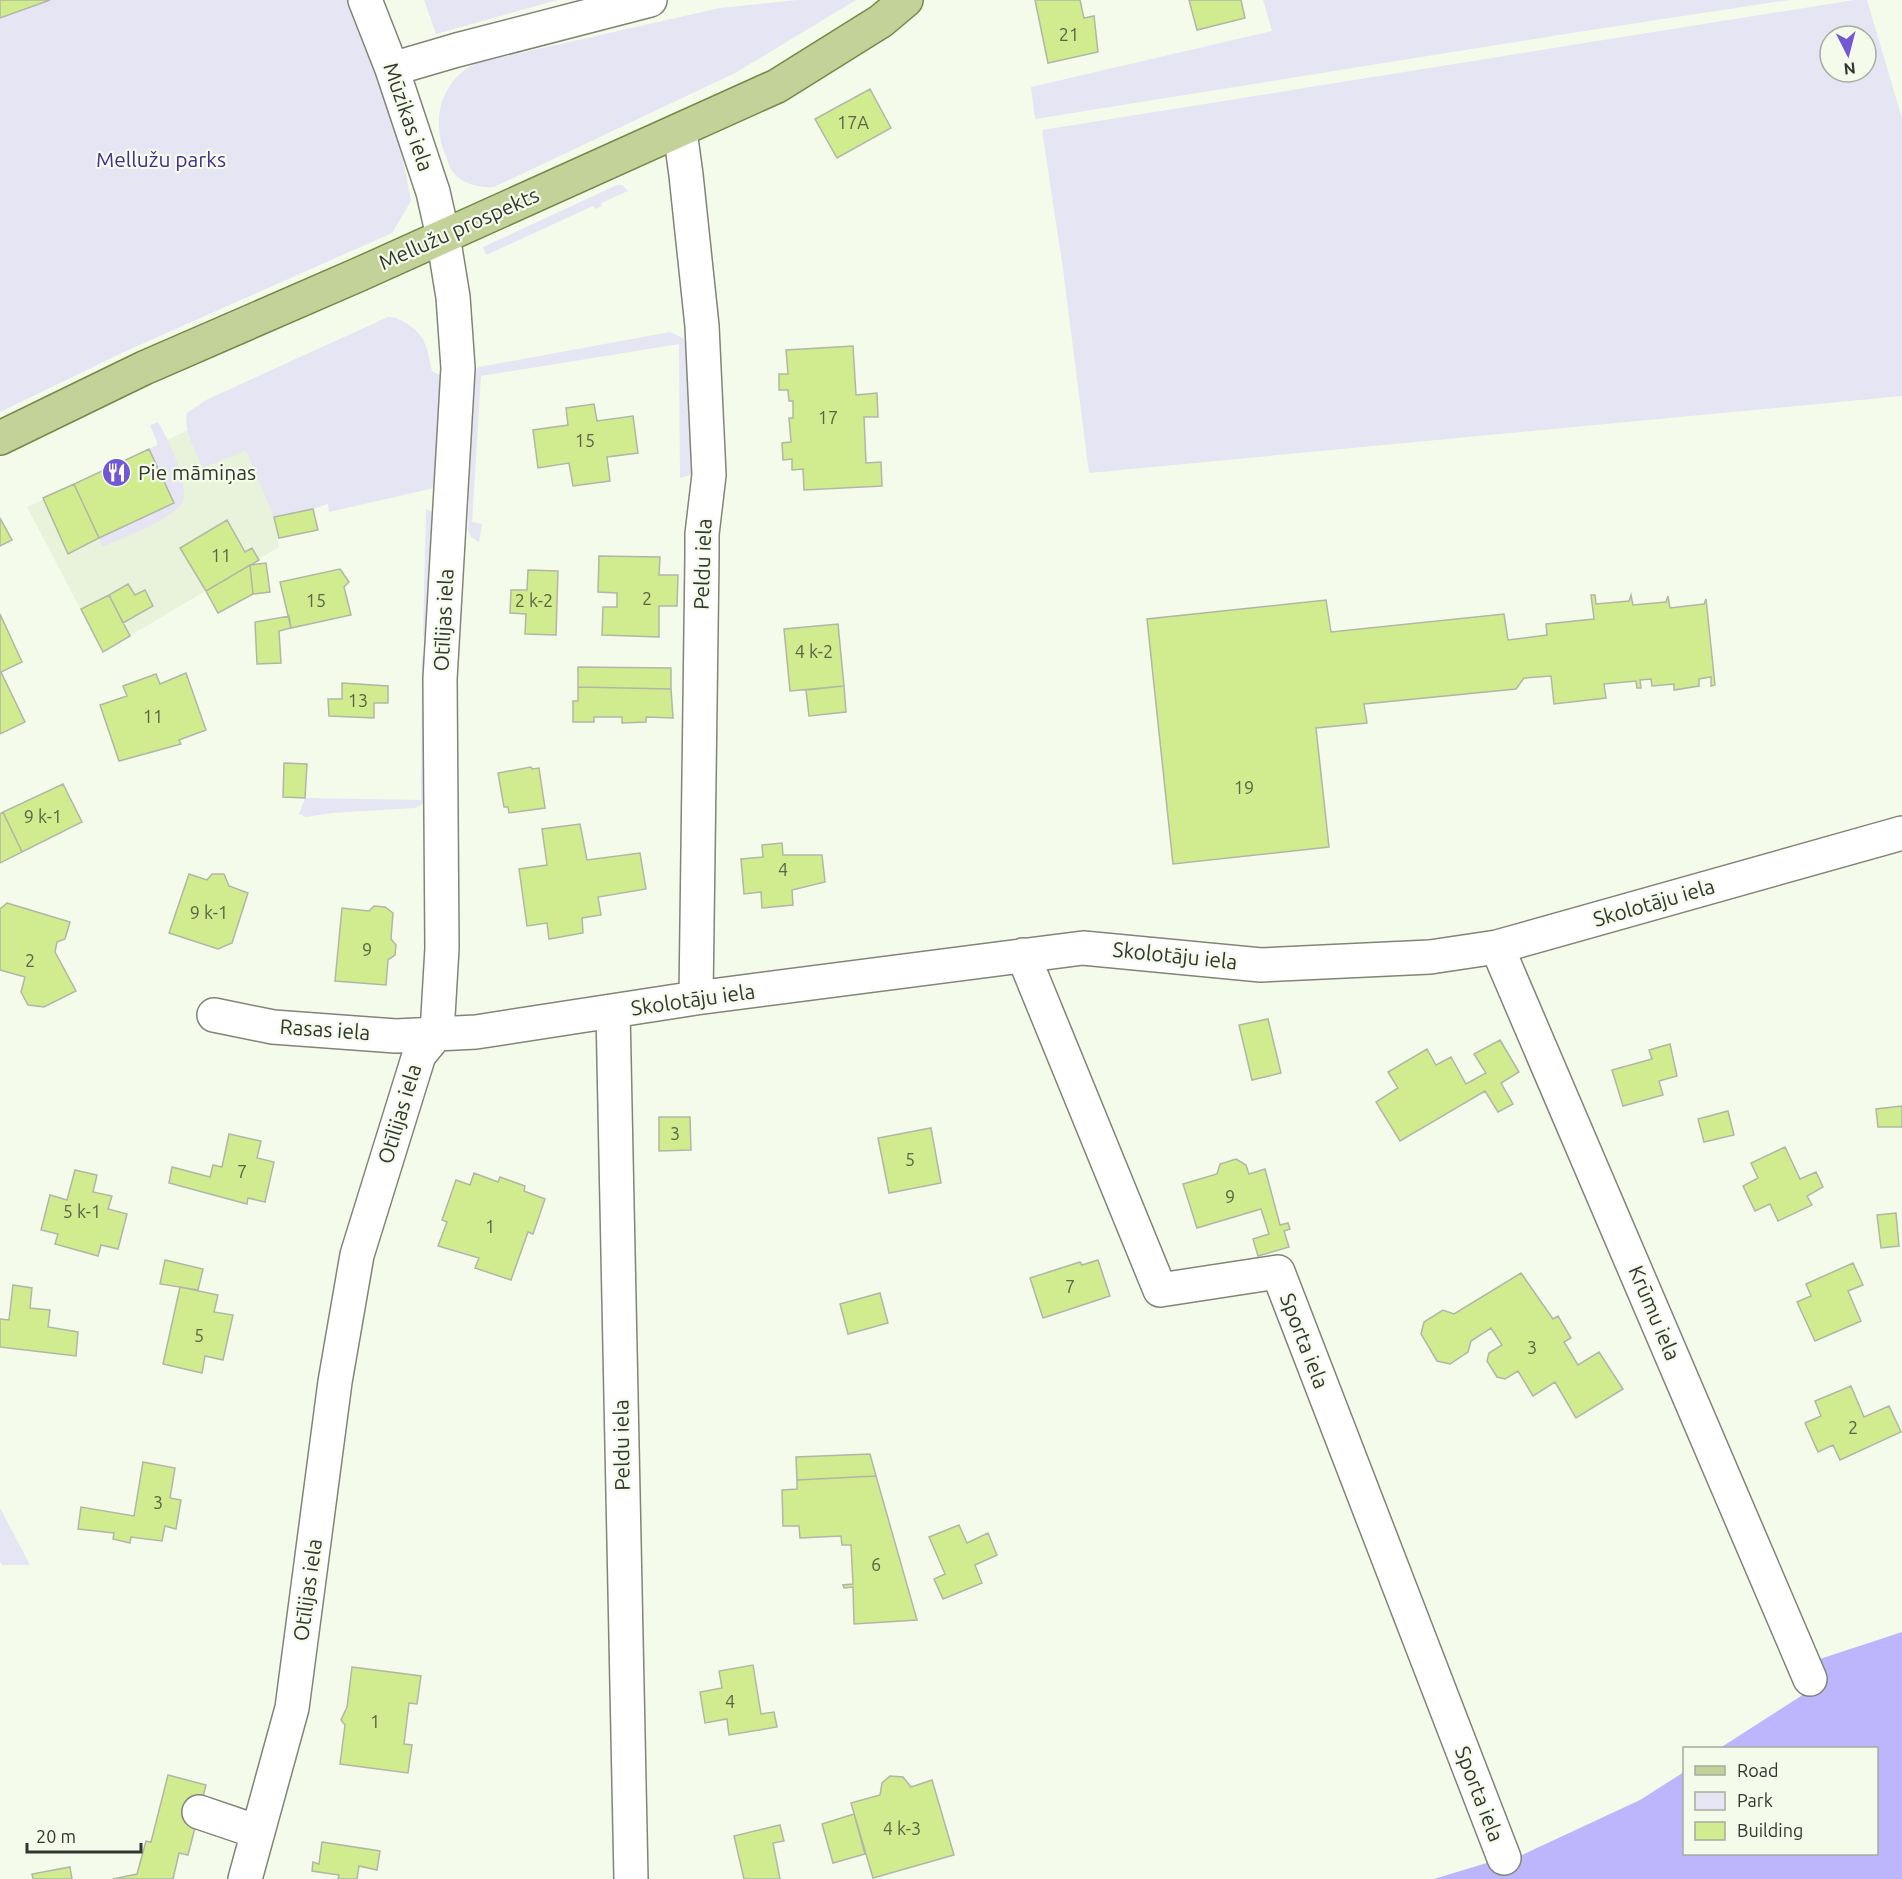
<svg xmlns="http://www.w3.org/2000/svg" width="1902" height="1879" font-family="Ubuntu,sans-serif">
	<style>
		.built { fill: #e9f2da }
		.green { fill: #e5e5f4; fill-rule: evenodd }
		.forest { fill: #bdb6fd }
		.building { fill: #d0ec8e; stroke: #b1b6a7; stroke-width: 1.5 }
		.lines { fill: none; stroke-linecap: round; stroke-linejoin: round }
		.minor-casing { stroke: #808576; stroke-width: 36 }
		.major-casing { stroke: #758846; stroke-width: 36 }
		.minor { stroke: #fff; stroke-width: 33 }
		.major { stroke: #c2d298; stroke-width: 33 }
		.labels { text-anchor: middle; stroke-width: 4.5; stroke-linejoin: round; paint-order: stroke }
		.number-label { font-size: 18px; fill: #5a6447 }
		.street-label { font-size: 21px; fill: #33362f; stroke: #f5fbea }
		.park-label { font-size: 21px; fill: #452d8f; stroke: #f5fbea }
		.poi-label { font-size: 21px; fill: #33362f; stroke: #f5fbea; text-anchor: start }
	</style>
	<rect width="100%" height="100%" fill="#f5fbea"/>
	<path class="built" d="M 257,397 L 279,547 L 103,652 L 27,507 Z"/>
	<path class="green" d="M 0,0 L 350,0 L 379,72 L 402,154 L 411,201 L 392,233 L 126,351 L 0,412 Z
		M 424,0 L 557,0 L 436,34 Z
		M 797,0 L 856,0 L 735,73 L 494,187 C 480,188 461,184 452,171 C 449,167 448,160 445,154 C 431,120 441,80 476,63 L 720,8 Z
		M 1263,0 L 1789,0 L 1578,32 L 1035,119 L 1031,87 L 1272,31 Z
		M 1854,0 L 1867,0 L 1902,118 L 1902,396 L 1089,473 L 1063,269 L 1042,130 ZM 1830,36 L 1866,36 L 1866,72 L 1830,72 Z
		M 617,185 L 622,185 L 628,191 L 601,203 L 602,206 L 595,209 L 593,206 L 486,255 L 483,247 Z
		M 388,317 C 396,317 400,320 406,323 C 427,336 427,349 432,371 L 440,375 L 434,488 L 329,512 L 328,504 L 313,509 L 274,517 L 246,450 L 203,468 C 196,451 183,431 187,413 L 206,400 Z
		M 670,332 L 683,338 L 687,347 L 691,475 L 680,478 L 679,344 L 481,376 L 472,522 L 482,524 L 479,542 L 471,537 L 468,530 L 473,372 L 479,367 Z
		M 158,422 C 168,438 189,484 183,502 C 178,516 117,541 102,547 L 99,538 L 174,503 L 149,449 L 158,445 L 150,425 Z
		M 426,509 L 434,513 L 427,635 L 423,636 Z
		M 422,656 L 427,656 L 426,802 L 415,808 L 332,813 L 306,817 L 299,814 L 305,798 L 421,800 Z
		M 0,1508 L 30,1565 L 2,1565 L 0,1562 Z"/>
	<path class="forest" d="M 1902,1632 L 1902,1879 L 1434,1879 L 1490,1862 L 1522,1855 L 1640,1800 L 1684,1772 L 1684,1854 L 1876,1854 L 1876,1748 L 1720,1748 L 1801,1696 L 1820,1659 Z"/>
	<path class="building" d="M 0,0 L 50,0 L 0,18 Z
		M 1035,0 L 1080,0 L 1084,18 L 1094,16 L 1098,52 L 1048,63 Z
		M 1189,0 L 1241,0 L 1245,18 L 1197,30 Z
		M 870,89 L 891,128 L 837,158 L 815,119 Z
		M 853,346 L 856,395 L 877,393 L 878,417 L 864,417 L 866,463 L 881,462 L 882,486 L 804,490 L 803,469 L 792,470 L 792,459 L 783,460 L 782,443 L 791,442 L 789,418 L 793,418 L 793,401 L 789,401 L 788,390 L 779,390 L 779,374 L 788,374 L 786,350 Z
		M 594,404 L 597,421 L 633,416 L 638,453 L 607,457 L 610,481 L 573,486 L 569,463 L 538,468 L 533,430 L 568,425 L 566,408 Z
		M 149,449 L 174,503 L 99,538 L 74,484 Z
		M 74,484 L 99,538 L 68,554 L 43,498 Z
		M 313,509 L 318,530 L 279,538 L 274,517 Z
		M 0,518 L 12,540 L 0,546 Z
		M 227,520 L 245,552 L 252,548 L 259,560 L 206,591 L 180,548 Z
		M 599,556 L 660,557 L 659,575 L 678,575 L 677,606 L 659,606 L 659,637 L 602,635 L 603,607 L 617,607 L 617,593 L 598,592 Z
		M 266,563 L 270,592 L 253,594 L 250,565 Z
		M 250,565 L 253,594 L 218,613 L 206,591 Z
		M 340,569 L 349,582 L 344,587 L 351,615 L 291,628 L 280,582 Z
		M 528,570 L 558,571 L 556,635 L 525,634 L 526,614 L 510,613 L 511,590 L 527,590 Z
		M 128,584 L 135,595 L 145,590 L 153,606 L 123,623 L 109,595 Z
		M 109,595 L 130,636 L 103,652 L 81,609 Z
		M 1591,595 L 1595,595 L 1596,604 L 1629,601 L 1631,595 L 1633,605 L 1666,602 L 1668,596 L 1670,608 L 1704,604 L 1706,599 L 1715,685 L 1711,686 L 1711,677 L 1699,679 L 1699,686 L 1674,690 L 1674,684 L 1652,686 L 1651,679 L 1640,680 L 1641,688 L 1637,688 L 1636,681 L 1604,684 L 1606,698 L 1554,704 L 1551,676 L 1524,678 L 1516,689 L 1364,704 L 1367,723 L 1316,728 L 1329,847 L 1173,864 L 1147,619 L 1326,600 L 1331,632 L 1504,614 L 1508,640 L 1547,635 L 1546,624 L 1594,619 Z
		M 0,614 L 22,662 L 1,672 L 25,722 L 0,734 Z
		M 289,616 L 291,628 L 279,631 L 281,663 L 257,664 L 255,622 Z
		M 838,624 L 844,686 L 790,691 L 784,629 Z
		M 578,667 L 671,668 L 671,689 L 578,687 Z
		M 186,673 L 206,730 L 179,740 L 181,744 L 119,761 L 100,705 L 127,696 L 123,686 L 156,674 L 160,684 Z
		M 342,683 L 388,686 L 388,703 L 374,703 L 374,718 L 329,716 L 328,699 L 342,699 Z
		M 844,686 L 846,712 L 809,716 L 806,690 Z
		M 578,687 L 671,689 L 673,718 L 646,717 L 646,722 L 622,723 L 622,717 L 594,717 L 594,722 L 573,722 L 573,701 L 578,701 Z
		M 284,763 L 307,764 L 305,798 L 283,797 Z
		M 531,767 L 532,769 L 539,768 L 545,808 L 509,813 L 508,807 L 504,807 L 498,773 Z
		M 63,784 L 82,822 L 22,852 L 3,812 Z
		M 3,812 L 22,852 L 0,863 L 0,814 Z
		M 580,824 L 587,860 L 640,853 L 646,889 L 598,897 L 601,915 L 582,918 L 583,933 L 549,939 L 547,923 L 527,926 L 519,869 L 547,865 L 542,829 Z
		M 782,843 L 783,855 L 822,855 L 825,882 L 792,890 L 793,905 L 762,908 L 761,892 L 744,894 L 741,859 L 763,857 L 762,845 Z
		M 189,874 L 207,880 L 212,874 L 224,874 L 229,886 L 248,893 L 232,943 L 218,949 L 169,933 Z
		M 7,903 L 70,922 L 65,939 L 57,942 L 55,952 L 76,991 L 44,1007 L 28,1005 L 21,992 L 25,977 L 0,970 L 0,909 Z
		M 374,906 L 385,907 L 393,913 L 391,939 L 396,945 L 395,955 L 388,960 L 386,985 L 335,981 L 342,908 L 369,911 Z
		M 1268,1019 L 1281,1073 L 1252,1080 L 1239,1025 Z
		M 1500,1040 L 1519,1072 L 1501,1083 L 1513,1104 L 1498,1112 L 1485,1091 L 1400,1141 L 1376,1102 L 1398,1088 L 1388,1072 L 1427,1049 L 1436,1065 L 1451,1057 L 1466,1084 L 1486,1073 L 1474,1054 Z
		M 1670,1044 L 1677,1076 L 1659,1081 L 1663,1095 L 1623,1106 L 1612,1070 L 1652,1059 L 1649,1050 Z
		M 1902,1106 L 1902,1127 L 1878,1127 L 1876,1109 Z
		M 1728,1111 L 1734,1135 L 1704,1142 L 1698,1119 Z
		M 659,1117 L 690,1117 L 691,1150 L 659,1151 Z
		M 931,1128 L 941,1183 L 889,1193 L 878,1138 Z
		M 229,1134 L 261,1141 L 257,1158 L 274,1162 L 265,1202 L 248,1198 L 247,1204 L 169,1183 L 172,1167 L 210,1177 L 213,1165 L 222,1167 Z
		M 1785,1147 L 1800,1179 L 1816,1172 L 1823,1187 L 1807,1196 L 1812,1205 L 1778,1221 L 1770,1204 L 1755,1211 L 1743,1186 L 1758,1178 L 1751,1163 Z
		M 1236,1159 L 1246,1165 L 1249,1174 L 1265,1169 L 1280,1225 L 1288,1223 L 1290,1229 L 1284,1231 L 1289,1247 L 1258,1256 L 1253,1239 L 1269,1234 L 1261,1209 L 1197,1228 L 1183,1184 L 1217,1174 L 1220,1164 Z
		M 75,1170 L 97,1175 L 93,1192 L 112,1196 L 108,1209 L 127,1214 L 118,1249 L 101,1245 L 98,1256 L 55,1244 L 58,1234 L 41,1230 L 50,1195 L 67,1200 Z
		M 474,1173 L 498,1182 L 500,1177 L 525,1186 L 524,1191 L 545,1199 L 533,1234 L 528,1232 L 511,1280 L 475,1268 L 479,1258 L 438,1246 L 447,1222 L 442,1220 L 456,1180 L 470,1185 Z
		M 1896,1213 L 1899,1246 L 1881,1248 L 1877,1215 Z
		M 165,1260 L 203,1269 L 198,1290 L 160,1284 Z
		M 1098,1260 L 1110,1296 L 1043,1318 L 1030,1278 L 1080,1262 L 1082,1265 Z
		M 1853,1263 L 1863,1285 L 1848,1291 L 1861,1321 L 1815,1341 L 1797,1302 L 1811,1296 L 1806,1284 Z
		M 1521,1273 L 1553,1319 L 1558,1316 L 1571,1338 L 1564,1342 L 1578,1365 L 1599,1352 L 1623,1389 L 1576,1418 L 1555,1382 L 1533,1396 L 1518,1371 L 1505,1379 L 1497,1377 L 1487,1361 L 1489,1353 L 1502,1345 L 1491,1328 L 1471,1341 L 1468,1352 L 1450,1364 L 1437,1361 L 1421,1334 L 1424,1322 L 1443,1310 L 1454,1314 Z
		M 13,1285 L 32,1288 L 30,1308 L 50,1310 L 48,1327 L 78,1332 L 76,1356 L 0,1347 L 0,1319 L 9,1320 Z
		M 180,1287 L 218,1295 L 214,1312 L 233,1315 L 223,1360 L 205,1356 L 202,1373 L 163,1364 Z
		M 880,1293 L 888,1323 L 848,1334 L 840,1304 Z
		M 1851,1386 L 1864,1417 L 1889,1406 L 1901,1432 L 1840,1460 L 1833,1445 L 1818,1452 L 1805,1423 L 1821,1416 L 1815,1401 Z
		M 870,1454 L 876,1476 L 797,1480 L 796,1457 Z
		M 143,1462 L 175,1468 L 170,1498 L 181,1500 L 176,1529 L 165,1526 L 162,1541 L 131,1537 L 130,1543 L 113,1539 L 114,1533 L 78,1529 L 81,1507 L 134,1516 Z
		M 876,1476 L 917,1620 L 854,1624 L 853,1587 L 844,1588 L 843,1585 L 853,1584 L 851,1545 L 842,1545 L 841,1536 L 800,1538 L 799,1526 L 783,1526 L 782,1490 L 797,1489 L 797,1480 Z
		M 959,1525 L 967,1543 L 988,1533 L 997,1555 L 975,1565 L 982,1583 L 943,1599 L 934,1579 L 945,1574 L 929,1537 Z
		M 753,1665 L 761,1714 L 774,1712 L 777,1727 L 729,1735 L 727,1719 L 705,1723 L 700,1692 L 722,1688 L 719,1671 Z
		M 352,1667 L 421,1676 L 417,1704 L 409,1703 L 404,1744 L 412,1745 L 408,1773 L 340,1764 L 345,1725 L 341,1720 L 347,1707 Z
		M 168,1775 L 206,1785 L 188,1855 L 179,1853 L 173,1879 L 113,1879 L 137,1874 L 146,1841 L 151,1842 Z
		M 890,1776 L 903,1777 L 911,1787 L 932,1780 L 954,1855 L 873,1878 L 851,1803 L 880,1795 L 882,1783 Z
		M 854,1814 L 865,1854 L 833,1863 L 822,1824 Z
		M 780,1825 L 784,1841 L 773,1843 L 780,1879 L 744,1879 L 734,1836 Z
		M 322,1842 L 380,1851 L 377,1870 L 359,1866 L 357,1879 L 338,1879 L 339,1875 L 312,1871 L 313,1862 L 319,1864 Z
		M 70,1867 L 72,1879 L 33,1879 L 32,1874 Z"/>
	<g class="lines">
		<defs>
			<path id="minor" d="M 392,69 L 457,50 L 650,0
				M 680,131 L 686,175 L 702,326 L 709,475 L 702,534 L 702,556 L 696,998
				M 1497,947 L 1810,1679
				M 1023,955 L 1160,1290 L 1278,1272 L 1504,1858
				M 613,1011 L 631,1879
				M 214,1015 L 273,1027 L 396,1036 L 476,1032 L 696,998 L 1083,948 L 1261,965 L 1430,957 L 1497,947 L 1902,833
				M 199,1812 L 258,1832
				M 245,1879 L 292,1708 L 335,1382 L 357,1255 L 419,1055 L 437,1033 L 442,948 L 440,679 L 458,368 L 453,297 L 443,236 L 433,192 L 392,69 L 365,0"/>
			<path id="major" d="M 0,438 L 144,368 L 360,274 L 777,86 L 881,21 L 906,0"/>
		</defs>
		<use href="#minor" class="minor-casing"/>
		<use href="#major" class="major-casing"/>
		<use href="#minor" class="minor"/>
		<use href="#major" class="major"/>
	</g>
	<defs>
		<symbol id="restaurant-disc" viewBox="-11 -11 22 22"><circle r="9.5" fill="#7259d3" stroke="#f5fbea"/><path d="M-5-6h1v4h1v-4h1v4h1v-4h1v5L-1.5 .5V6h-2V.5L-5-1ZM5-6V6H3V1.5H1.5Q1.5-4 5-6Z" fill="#fff"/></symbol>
	</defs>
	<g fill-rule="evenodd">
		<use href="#restaurant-disc" x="100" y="456" width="33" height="33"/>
	</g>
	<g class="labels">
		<g class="number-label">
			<text x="1069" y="41">21</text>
			<text x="853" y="129">17A</text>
			<text x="828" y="424">17</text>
			<text x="585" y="447">15</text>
			<text x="221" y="562">11</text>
			<text x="647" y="605">2</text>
			<text x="316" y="607">15</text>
			<text x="534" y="607">2 k-2</text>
			<text x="814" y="658">4 k-2</text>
			<text x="358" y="707">13</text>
			<text x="153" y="723">11</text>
			<text x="1244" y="794">19</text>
			<text x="43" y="823">9 k-1</text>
			<text x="783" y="876">4</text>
			<text x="209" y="919">9 k-1</text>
			<text x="367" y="956">9</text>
			<text x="30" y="967">2</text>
			<text x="675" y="1140">3</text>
			<text x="910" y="1166">5</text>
			<text x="242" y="1178">7</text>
			<text x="1230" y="1203">9</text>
			<text x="82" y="1218">5 k-1</text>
			<text x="490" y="1233">1</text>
			<text x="1070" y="1293">7</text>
			<text x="199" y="1342">5</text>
			<text x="1532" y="1354">3</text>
			<text x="1853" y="1434">2</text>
			<text x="158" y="1509">3</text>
			<text x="876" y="1571">6</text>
			<text x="730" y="1708">4</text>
			<text x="375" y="1728">1</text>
			<text x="902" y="1835">4 k-3</text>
		</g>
		<g class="street-label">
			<text transform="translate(408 117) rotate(71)" y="7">Mūzikas iela</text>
			<text transform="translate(459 229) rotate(-24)" y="7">Mellužu prospekts</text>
			<text transform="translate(703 564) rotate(-88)" y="7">Peldu iela</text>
			<text transform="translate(444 620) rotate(-87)" y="7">Otīlijas iela</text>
			<text transform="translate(1654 903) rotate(-16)" y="7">Skolotāju iela</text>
			<text transform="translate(1175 956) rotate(6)" y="7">Skolotāju iela</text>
			<text transform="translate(693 1000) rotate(-8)" y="7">Skolotāju iela</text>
			<text transform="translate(325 1030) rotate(4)" y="7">Rasas iela</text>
			<text transform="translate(400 1114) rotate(-73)" y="7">Otīlijas iela</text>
			<text transform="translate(1654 1313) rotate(67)" y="7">Krūmu iela</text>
			<text transform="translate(1304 1341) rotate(69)" y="7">Sporta iela</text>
			<text transform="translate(622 1445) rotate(-91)" y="7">Peldu iela</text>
			<text transform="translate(308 1590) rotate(-82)" y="7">Otīlijas iela</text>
			<text transform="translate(1479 1794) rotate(69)" y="7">Sporta iela</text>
		</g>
		<g class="park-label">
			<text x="161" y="167">Mellužu parks</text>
		</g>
		<g class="poi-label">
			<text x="138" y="480">Pie māmiņas</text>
		</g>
	</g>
	<rect x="1683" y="1747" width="195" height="108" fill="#f5fbea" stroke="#a7ac9f" stroke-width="1.5"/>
	<rect x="1695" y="1766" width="30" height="9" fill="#c2d298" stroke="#a7ac9f" stroke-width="1.5"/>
	<text x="1737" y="1777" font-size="18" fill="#33362f">Road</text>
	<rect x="1695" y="1792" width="30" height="18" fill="#e5e5f4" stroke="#a7ac9f" stroke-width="1.5"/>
	<text x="1737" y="1807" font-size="18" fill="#33362f">Park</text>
	<rect x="1695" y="1822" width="30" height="18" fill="#d0ec8e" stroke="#a7ac9f" stroke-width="1.5"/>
	<text x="1737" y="1837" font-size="18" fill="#33362f">Building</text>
	<g transform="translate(1848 54) rotate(174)"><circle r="28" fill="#f5fbea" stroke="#a7ac9f" stroke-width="1.5"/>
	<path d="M0-4.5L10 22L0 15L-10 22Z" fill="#7259d3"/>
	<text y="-9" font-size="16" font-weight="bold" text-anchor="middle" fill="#33362f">N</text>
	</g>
	<path d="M27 1843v9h114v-9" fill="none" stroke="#33362f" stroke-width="3"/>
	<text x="36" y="1843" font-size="18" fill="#33362f" stroke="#f5fbea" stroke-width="4.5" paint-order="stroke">20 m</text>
</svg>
